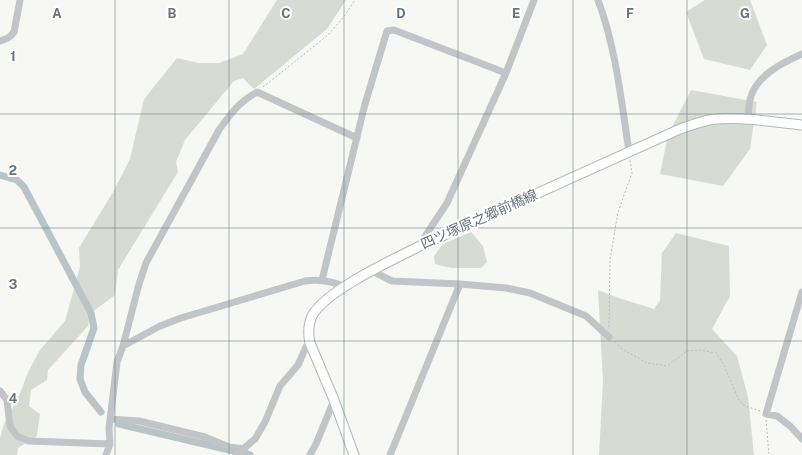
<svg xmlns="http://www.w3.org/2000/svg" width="802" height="455" font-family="'Public Sans','Noto Sans JP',sans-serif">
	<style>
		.green { fill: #d7dcd3 }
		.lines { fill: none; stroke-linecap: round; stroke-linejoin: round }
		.canal { stroke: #b8c4c7; stroke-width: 7 }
		.major-casing { stroke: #b2b8ba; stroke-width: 11 }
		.path { stroke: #b9bcbe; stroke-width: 1; stroke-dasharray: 2 2; stroke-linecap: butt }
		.minor { stroke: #c1c5c8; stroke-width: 7 }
		.major { stroke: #fff; stroke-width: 9 }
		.grid { fill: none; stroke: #64757d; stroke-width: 1; stroke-opacity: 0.55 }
		.labels { text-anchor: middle; stroke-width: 4; stroke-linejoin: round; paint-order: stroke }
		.street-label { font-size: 14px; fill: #64757d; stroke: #fff }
		.grid-label { font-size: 13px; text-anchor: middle; font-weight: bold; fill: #64757d; stroke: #fff; stroke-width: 4; stroke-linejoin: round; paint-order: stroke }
	</style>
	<rect width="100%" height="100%" fill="#f7f7f4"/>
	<path class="green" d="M 277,0 L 346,0 L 327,29 L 254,89 L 243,78 L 234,81 L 185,140 L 176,162 L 178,172 L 118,270 L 115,295 L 91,313 L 88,326 L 48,370 L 47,380 L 31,390 L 29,406 L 40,414 L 37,436 L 18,448 L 17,455 L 0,455 L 0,438 L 4,424 L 19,396 L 28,372 L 40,350 L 65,321 L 80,267 L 79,248 L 113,192 L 130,159 L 144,99 L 177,58 L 199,63 L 219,63 L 243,54 Z
		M 705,0 L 750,0 L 767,45 L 750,70 L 704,59 L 686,12 Z
		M 691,90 L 757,102 L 750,149 L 723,186 L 660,174 L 668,135 Z
		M 471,232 L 483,246 L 487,262 L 481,268 L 451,268 L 435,264 L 434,256 L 442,245 L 450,241 Z
		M 676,233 L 729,246 L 730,296 L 712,329 L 737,356 L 748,397 L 754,455 L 599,455 L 603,381 L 598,290 L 619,298 L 654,309 L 660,300 L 662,253 Z"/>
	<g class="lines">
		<path class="canal" d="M 0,175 L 17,180 L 24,187 L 91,313 L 94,328 L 81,365 L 80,379 L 85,392 L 101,412
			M 119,424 L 250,455"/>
		<defs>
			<path id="major" d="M 354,455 L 334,400 L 310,343 C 308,334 308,325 312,316 C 325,291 392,260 418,247 L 680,129 C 692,125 704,120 716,119 C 745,117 773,122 802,125"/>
		</defs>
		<use href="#major" class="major-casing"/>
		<path class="path" d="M 263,87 L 328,35 L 343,18 L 355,0
			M 609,327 L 610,260 L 618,212 L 632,173 L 630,160
			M 615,342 L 622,349 L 647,363 L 667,366 L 687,351 L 700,350 L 716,353 L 724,365 L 739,400 L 743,405 L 760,411
			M 766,420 L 769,455"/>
		<path class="minor" d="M 598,0 C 616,48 621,100 629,151
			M 0,41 C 6,39 10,38 14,32 L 20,0
			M 748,119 C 749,113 748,106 750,100 C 755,76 782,63 802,54
			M 418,247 L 447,203 L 506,73 L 534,0
			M 372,271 L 392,281 L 460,284 L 506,288 L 530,293 L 586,316 L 609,337
			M 322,280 L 365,104 L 387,31 L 394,30 L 506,73
			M 802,292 L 766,414 L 777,416 L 790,426 L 802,439
			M 123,346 L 160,326 L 181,318 L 305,281 C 319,279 332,281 345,287
			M 0,391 L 7,400 L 10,426 L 17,436 L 29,441 L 110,444
			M 110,419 L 139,421 L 205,437 L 229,447 L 245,449
			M 106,455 L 110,444 L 109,428 L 117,362 L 123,346 L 139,284 L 146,263 L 219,130 C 232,112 238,103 257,92 L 357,138
			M 236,455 L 255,439 L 265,422 L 280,386 L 298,365 L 306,347 L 310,343
			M 310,455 L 316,444 L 334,400
			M 390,455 L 460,284"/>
		<use href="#major" class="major"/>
	</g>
	<path class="grid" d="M 115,0 L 115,455M 229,0 L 229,455M 344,0 L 344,455M 458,0 L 458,455M 573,0 L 573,455M 687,0 L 687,455M 0,114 L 802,114M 0,228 L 802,228M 0,341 L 802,341"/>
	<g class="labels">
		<g class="street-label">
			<text transform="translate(479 219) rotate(-24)" y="5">四ツ塚原之郷前橋線</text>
		</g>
	</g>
	<g class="grid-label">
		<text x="57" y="18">A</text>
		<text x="172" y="18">B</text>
		<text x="286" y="18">C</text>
		<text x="401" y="18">D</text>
		<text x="516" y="18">E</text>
		<text x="630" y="18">F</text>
		<text x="745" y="18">G</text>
		<text x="13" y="61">1</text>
		<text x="13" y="175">2</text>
		<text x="13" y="289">3</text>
		<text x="13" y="403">4</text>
	</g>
</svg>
